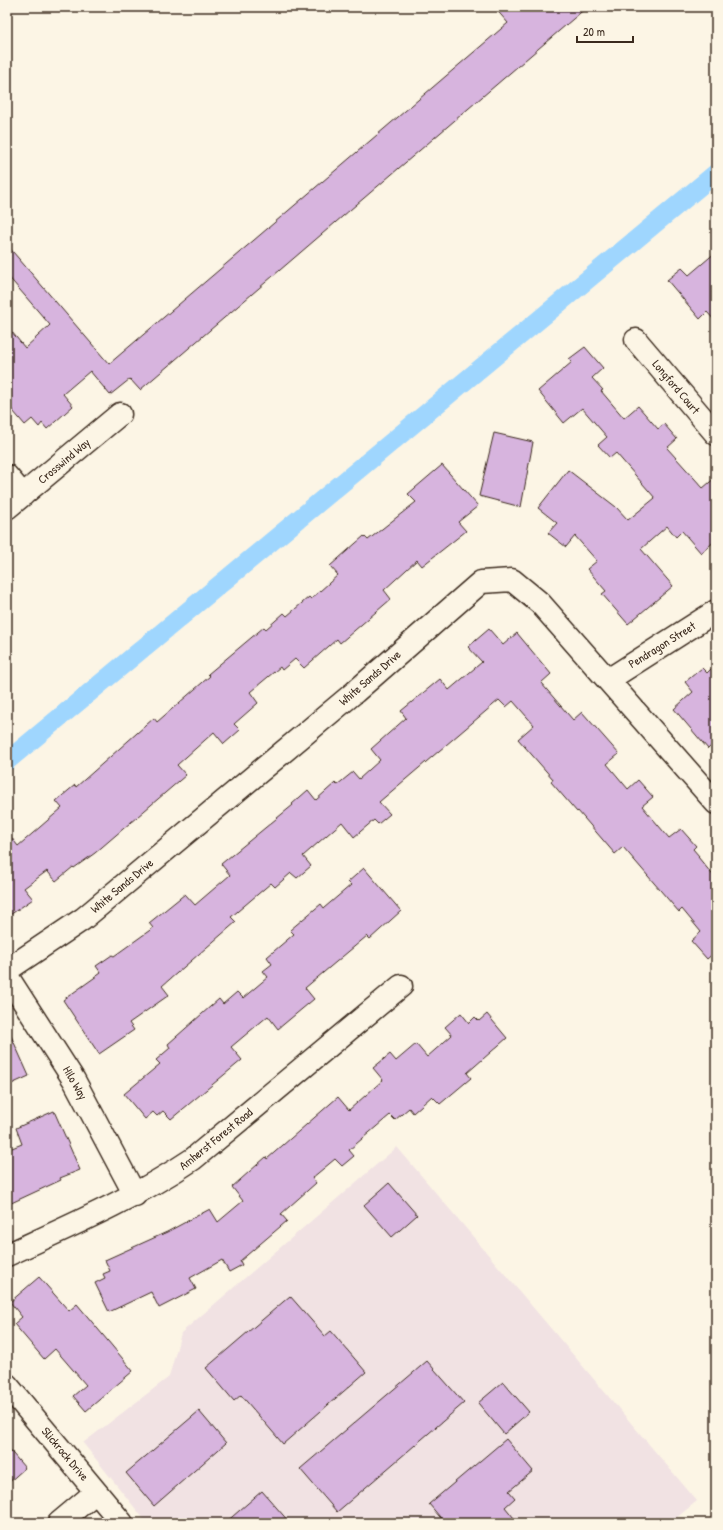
<svg xmlns="http://www.w3.org/2000/svg" width="723" height="1530" font-family="'Patrick Hand',sans-serif">
	<style>
		.built { fill: #f1e2e3 }
		.lines { fill: none; stroke-linecap: round; stroke-linejoin: round }
		.canal { stroke: #9fd6fe; stroke-width: 19 }
		.building { fill: #d7b4de; stroke: #3b2a1e }
		.street-casing { stroke: #3b2a1e; stroke-width: 25 }
		.street { stroke: #fcf5e5; stroke-width: 22 }
		.labels { text-anchor: middle; stroke-width: 3.5; stroke-linejoin: round; paint-order: stroke }
		.street-label { font-size: 12px; fill: #3b2a1e; stroke: #fcf5e5 }
	</style>
	<rect width="100%" height="100%" fill="#fcf5e5"/>
	<filter id="ink" filterUnits="userSpaceOnUse"><feTurbulence type="fractalNoise" baseFrequency=".025" numOctaves="2"/><feDisplacementMap in="SourceGraphic" scale="8" xChannelSelector="R" yChannelSelector="G"/><feConvolveMatrix kernelMatrix="1 2 1 2 8 2 1 2 1" color-interpolation-filters="sRGB"/></filter>
	<g filter="url(#ink)">
		<path class="built" d="M 397,1147 L 697,1501 L 670,1523 L 147,1523 L 83,1443 L 169,1377 L 181,1333 Z"/>
		<g class="lines">
			<path class="canal" d="M 7,761 L 716,173"/>
		</g>
		<path class="building" d="M 494,7 L 587,7 L 140,390 L 130,379 L 110,395 L 90,371 L 63,394 L 73,406 L 47,429 L 42,423 L 39,427 L 32,419 L 25,425 L 7,404 L 7,326 L 25,348 L 50,325 L 7,275 L 7,245 L 109,364 L 508,23 Z
			M 716,252 L 716,322 L 707,312 L 700,319 L 667,280 L 682,268 L 689,275 Z
			M 585,347 L 603,368 L 592,378 L 603,390 L 601,391 L 624,418 L 638,406 L 658,429 L 664,424 L 677,439 L 667,448 L 703,488 L 716,477 L 716,540 L 701,553 L 682,531 L 676,537 L 667,526 L 641,549 L 673,586 L 628,624 L 602,594 L 606,591 L 587,569 L 597,561 L 575,536 L 566,547 L 548,533 L 557,523 L 538,508 L 568,470 L 616,507 L 628,520 L 655,498 L 616,453 L 610,458 L 598,445 L 607,437 L 582,408 L 564,423 L 538,391 L 572,362 L 569,359 Z
			M 494,433 L 533,442 L 521,507 L 479,496 Z
			M 442,465 L 478,506 L 458,522 L 466,531 L 422,566 L 417,560 L 384,590 L 391,599 L 340,643 L 337,639 L 304,668 L 295,659 L 282,670 L 280,667 L 250,692 L 258,703 L 234,724 L 240,730 L 224,744 L 214,732 L 177,765 L 186,775 L 95,853 L 74,868 L 73,867 L 56,881 L 47,871 L 24,888 L 33,899 L 7,917 L 7,832 L 18,846 L 62,808 L 56,801 L 75,785 L 76,787 L 154,718 L 157,722 L 210,676 L 208,674 L 264,627 L 266,629 L 284,613 L 287,616 L 309,597 L 311,599 L 338,575 L 330,566 L 364,536 L 368,540 L 416,502 L 408,494 Z
			M 489,629 L 503,645 L 517,633 L 551,674 L 541,683 L 573,720 L 582,712 L 619,754 L 607,764 L 628,789 L 638,780 L 653,797 L 642,806 L 669,838 L 681,829 L 696,846 L 693,849 L 699,856 L 698,857 L 716,879 L 716,951 L 707,959 L 691,941 L 701,932 L 682,909 L 679,912 L 623,847 L 615,854 L 578,811 L 577,812 L 551,782 L 553,779 L 518,739 L 534,725 L 513,701 L 506,707 L 499,700 L 379,802 L 390,814 L 378,824 L 374,820 L 354,837 L 342,822 L 303,856 L 311,866 L 297,878 L 291,873 L 275,887 L 271,883 L 231,917 L 236,922 L 162,986 L 169,995 L 129,1023 L 134,1030 L 99,1054 L 63,1000 L 101,973 L 96,966 L 112,955 L 114,956 L 153,928 L 149,923 L 185,894 L 195,905 L 230,875 L 221,864 L 293,805 L 292,804 L 308,790 L 316,800 L 335,783 L 337,785 L 353,772 L 359,779 L 380,760 L 371,749 L 406,718 L 401,711 L 440,679 L 449,690 L 482,662 L 468,647 Z
			M 716,664 L 716,741 L 708,749 L 674,709 L 693,692 L 685,682 L 702,668 L 707,673 Z
			M 364,868 L 401,911 L 370,939 L 367,936 L 305,988 L 314,999 L 278,1029 L 268,1016 L 231,1047 L 242,1060 L 171,1119 L 163,1111 L 157,1116 L 153,1112 L 145,1119 L 124,1094 L 160,1064 L 156,1060 L 170,1048 L 168,1044 L 219,999 L 223,1004 L 237,992 L 243,998 L 268,977 L 263,971 L 272,964 L 267,957 L 294,934 L 290,930 L 321,904 L 324,908 L 351,885 L 348,882 Z
			M 461,1013 L 469,1023 L 475,1017 L 479,1021 L 487,1014 L 507,1038 L 467,1073 L 471,1078 L 440,1104 L 432,1096 L 413,1113 L 409,1108 L 395,1120 L 390,1115 L 349,1150 L 354,1156 L 342,1166 L 335,1159 L 312,1178 L 316,1183 L 281,1214 L 287,1221 L 240,1261 L 242,1265 L 229,1272 L 222,1260 L 190,1278 L 196,1289 L 159,1308 L 151,1292 L 109,1312 L 95,1283 L 105,1278 L 103,1274 L 110,1271 L 105,1260 L 167,1232 L 210,1209 L 218,1222 L 243,1201 L 232,1187 L 266,1157 L 267,1159 L 338,1097 L 349,1110 L 383,1080 L 373,1068 L 390,1054 L 396,1061 L 416,1044 L 427,1057 L 452,1035 L 445,1027 Z
			M 7,1027 L 29,1076 L 7,1086 Z
			M 54,1111 L 80,1170 L 60,1178 L 61,1180 L 7,1205 L 7,1150 L 22,1144 L 16,1128 Z
			M 389,1183 L 417,1215 L 392,1237 L 364,1205 Z
			M 39,1277 L 69,1311 L 77,1304 L 133,1371 L 86,1411 L 73,1396 L 86,1385 L 55,1349 L 44,1359 L 14,1324 L 22,1317 L 10,1302 Z
			M 290,1296 L 325,1336 L 331,1331 L 366,1372 L 283,1444 L 241,1395 L 234,1401 L 206,1368 Z
			M 427,1361 L 464,1403 L 337,1512 L 300,1469 Z
			M 503,1382 L 529,1412 L 504,1434 L 478,1403 Z
			M 199,1411 L 226,1443 L 154,1506 L 126,1473 Z
			M 506,1439 L 533,1471 L 509,1491 L 515,1498 L 505,1507 L 518,1523 L 445,1523 L 429,1504 Z
			M 7,1447 L 25,1468 L 7,1484 Z
			M 262,1491 L 290,1523 L 225,1523 Z"/>
		<g class="lines">
			<defs>
				<path id="street" d="M 636,340 L 716,434
					M 7,476 L 23,495
					M 7,508 L 120,414
					M 608,680 L 716,611
					M 7,970 L 83,919 L 355,692 L 481,582 L 512,580 L 540,603 L 716,803
					M 7,976 L 74,1080 L 135,1195
					M 7,1255 C 70,1226 135,1198 193,1159 L 401,986
					M 7,1385 L 122,1523
					M 59,1523 L 96,1492"/>
			</defs>
			<use href="#street" class="street-casing"/>
			<use href="#street" class="street"/>
		</g>
	</g>
	<g class="labels">
		<g class="street-label">
			<text transform="translate(676 387) rotate(50)" y="4">Longford Court</text>
			<text transform="translate(64 461) rotate(-40)" y="4">Crosswind Way</text>
			<text transform="translate(662 645) rotate(-32)" y="4">Pendragon Street</text>
			<text transform="translate(370 678) rotate(-41)" y="4">White Sands Drive</text>
			<text transform="translate(122 886) rotate(-40)" y="4">White Sands Drive</text>
			<text transform="translate(75 1083) rotate(60)" y="4">Hilo Way</text>
			<text transform="translate(216 1139) rotate(-39)" y="4">Amherst Forest Road</text>
			<text transform="translate(65 1454) rotate(50)" y="4">Slickrock Drive</text>
		</g>
	</g>
	<rect width="723" height="1530" fill="none" stroke="#fcf5e5" stroke-width="24"/>
	<rect x="12" y="12" width="699" height="1506" fill="none" stroke="#3b2a1e" stroke-width="1.5" filter="url(#ink)"/>
	<path d="M577 36v6h56v-6" fill="none" stroke="#3b2a1e" stroke-width="2"/>
	<text x="583" y="36" font-size="12" fill="#3b2a1e" stroke="#fcf5e5" stroke-width="3" paint-order="stroke">20 m</text>
</svg>
